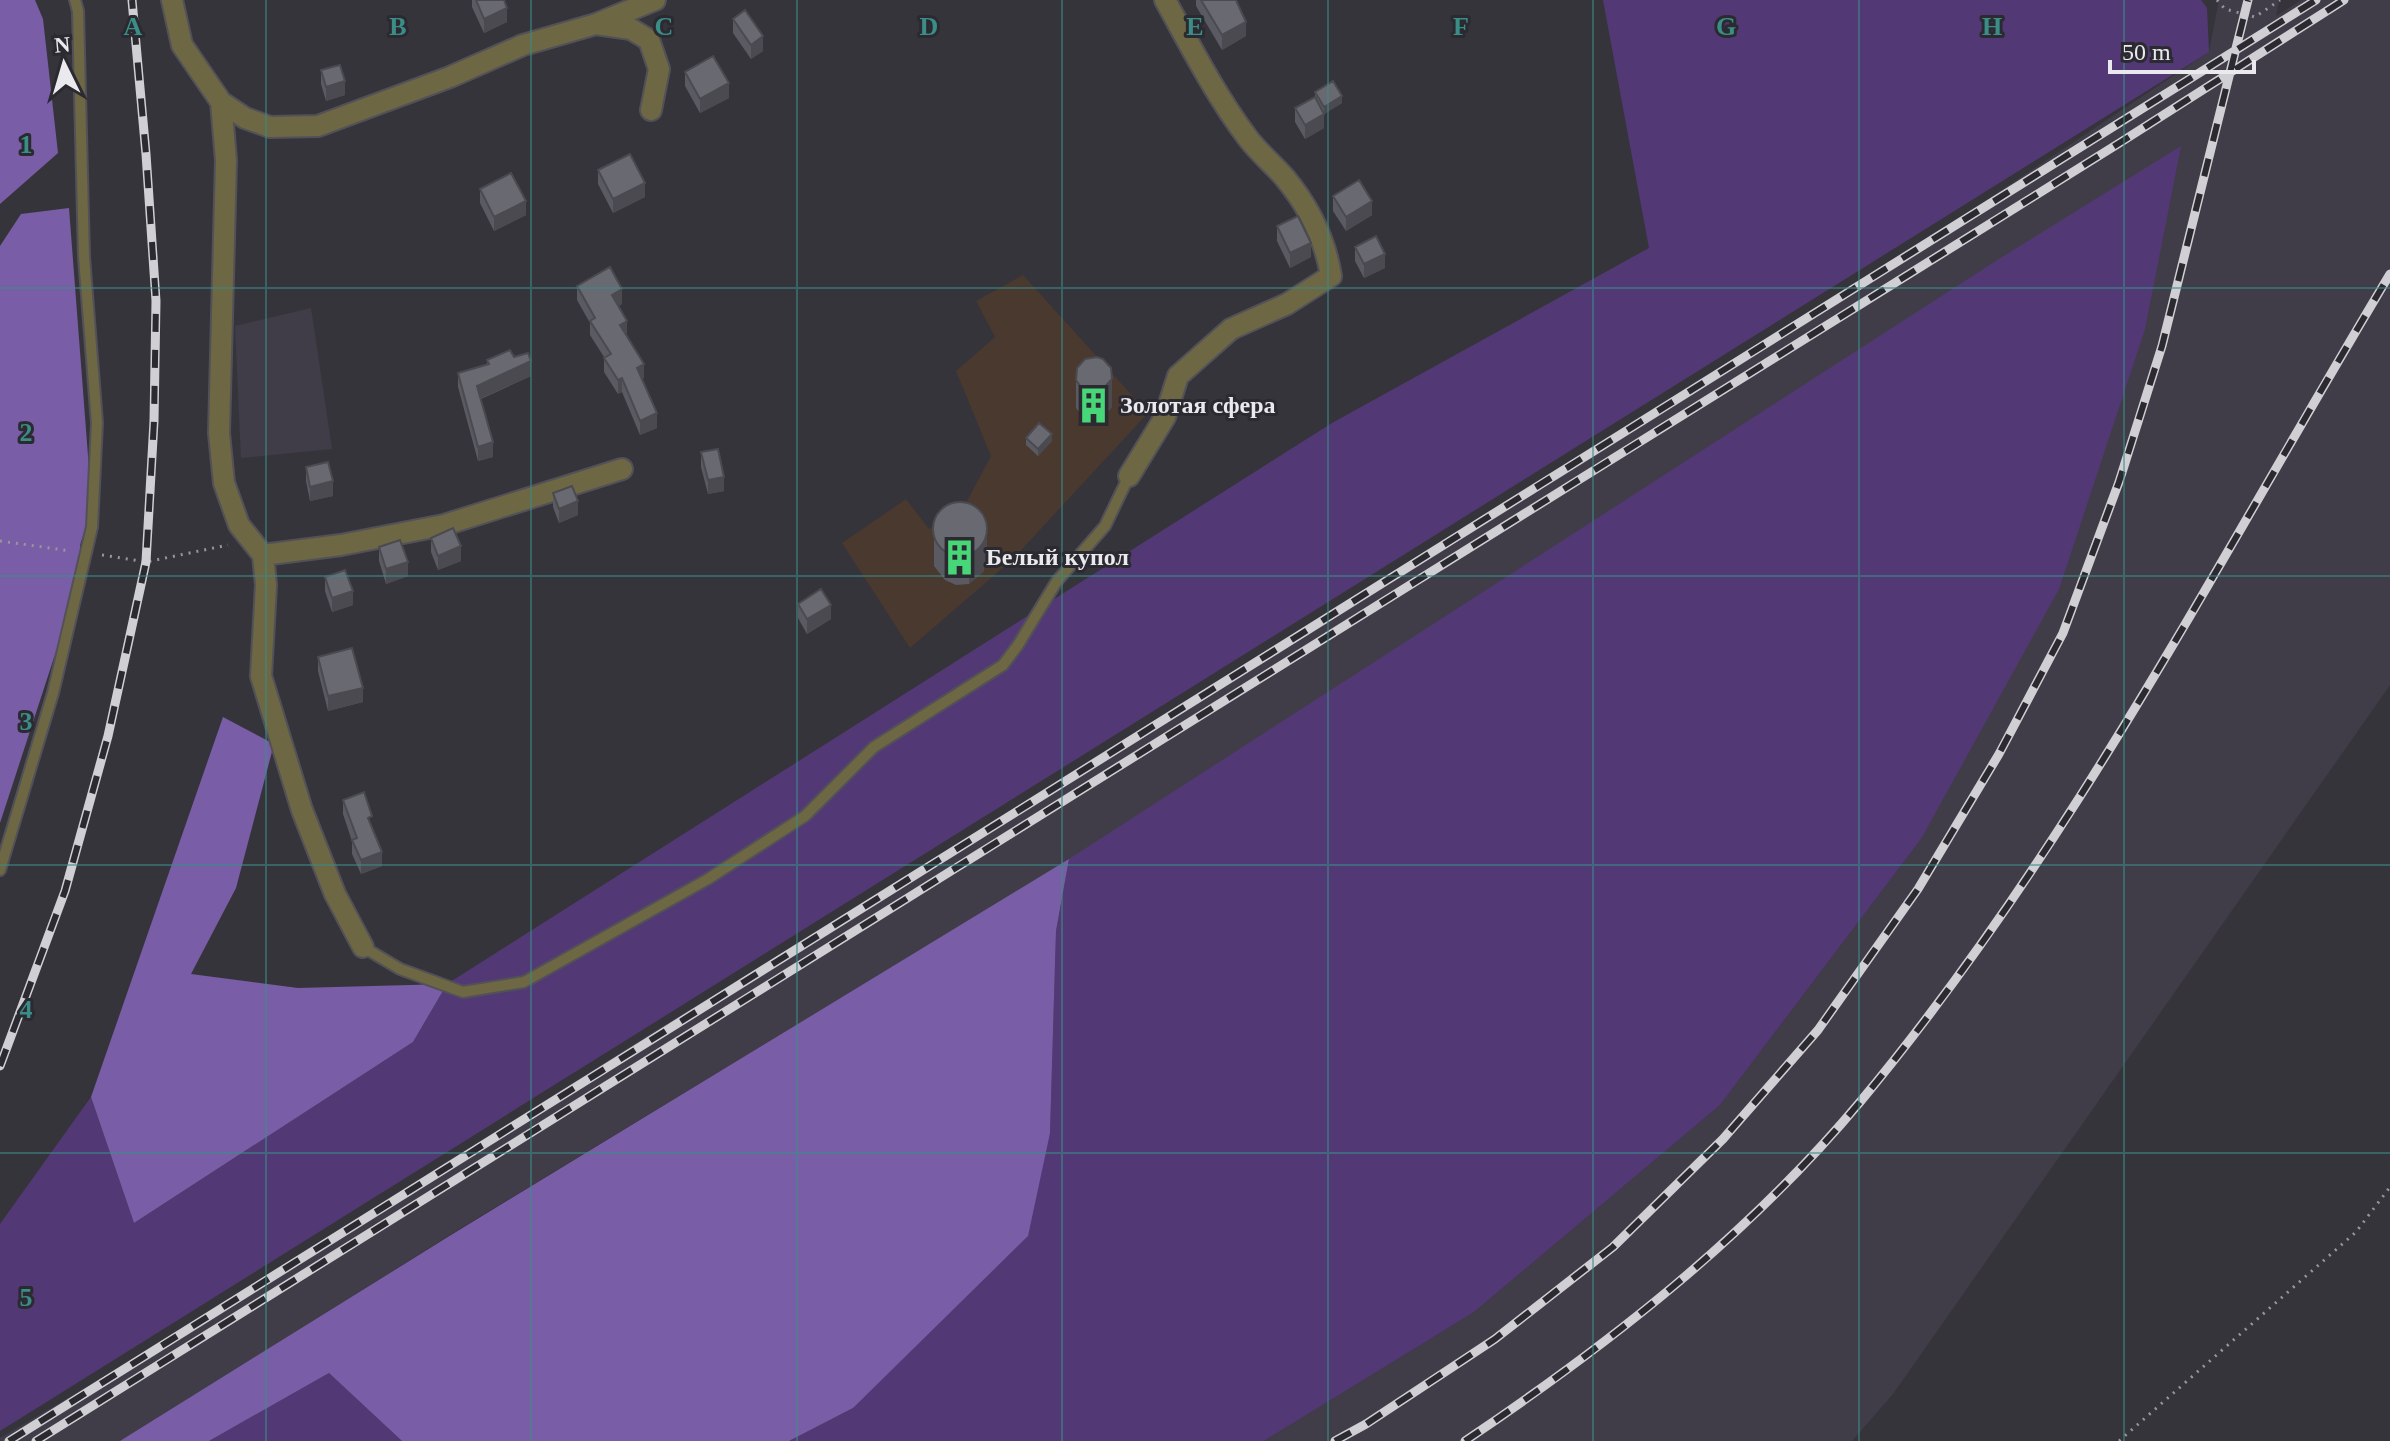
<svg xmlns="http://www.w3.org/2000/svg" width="2390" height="1441" font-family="'Times New Roman',serif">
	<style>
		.commercial { fill: #49392e }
		.built { fill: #403d49 }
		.green { fill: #523976 }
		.forest { fill: #795da6 }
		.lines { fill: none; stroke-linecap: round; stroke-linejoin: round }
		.service-casing { stroke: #535158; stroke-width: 14 }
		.minor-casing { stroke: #535158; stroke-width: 24 }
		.path { stroke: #98969c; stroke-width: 3; stroke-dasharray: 2 6; stroke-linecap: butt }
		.service { stroke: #6d6744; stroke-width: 10 }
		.minor { stroke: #6d6744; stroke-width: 20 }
		.rail-casing { stroke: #d0cfd4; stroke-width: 9 }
		.rail { stroke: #2c2a31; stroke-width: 6; stroke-dasharray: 18; stroke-linecap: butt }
		.wall { fill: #5a5a62 }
		.shaded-wall { fill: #4a4a50 }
		.building { fill: #696972; stroke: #4a4a50; stroke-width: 2 }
		.grid { fill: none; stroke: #3b8d88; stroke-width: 2; stroke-opacity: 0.55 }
		.labels { text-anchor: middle; stroke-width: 6; stroke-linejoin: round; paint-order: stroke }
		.poi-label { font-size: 24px; font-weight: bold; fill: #eae9ee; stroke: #2c2a31; text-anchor: start }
		.grid-label { font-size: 26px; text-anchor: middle; font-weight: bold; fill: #3b8d88; stroke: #2c2a31; stroke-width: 6; stroke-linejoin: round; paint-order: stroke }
	</style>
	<rect width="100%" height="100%" fill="#36343b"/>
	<path class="commercial" d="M 1023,275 L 1148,413 L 1012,560 L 910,648 L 842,543 L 906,499 L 929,529 L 966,503 L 991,456 L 956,371 L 995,337 L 976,301 Z"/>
	<path class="built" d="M 2219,0 L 2279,0 L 2276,16 L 2302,0 L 2390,0 L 2390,685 L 1893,1394 L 1852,1441 L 1264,1441 L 1474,1312 L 1720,1105 L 1921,839 L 1072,858 L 456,1231 L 122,1441 L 0,1441 L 0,1438 L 185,1329 L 650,1034 L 1028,805 L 1970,211 L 2209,52 Z
		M 311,308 L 332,449 L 241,458 L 235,326 Z"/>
	<path class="green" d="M 1603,0 L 2201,0 L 2207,8 L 2209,52 L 0,1431 L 0,1224 L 91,1097 L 134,1223 L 413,1042 L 447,984 L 1332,423 L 1649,248 Z
		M 2181,146 L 2145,329 L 2059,589 L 1921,839 L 1720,1105 L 1474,1312 L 1264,1441 L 789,1441 L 853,1408 L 1050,1133 L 1056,931 L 1069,859 L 1999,259 Z
		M 329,1373 L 402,1441 L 209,1441 Z"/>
	<path class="forest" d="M 0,0 L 35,0 L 43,19 L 58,153 L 0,204 Z
		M 69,208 L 92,508 L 80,545 L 80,578 L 0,823 L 0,246 L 21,214 Z
		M 223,717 L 274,744 L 236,888 L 191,974 L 298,988 L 447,984 L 413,1042 L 134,1223 L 91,1097 Z
		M 1069,859 L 1056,931 L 1050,1133 L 1028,1236 L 853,1408 L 789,1441 L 402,1441 L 329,1373 L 209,1441 L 120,1441 L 451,1235 Z"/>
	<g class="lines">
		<defs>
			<path id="service" d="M 0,870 L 53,693 L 92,527 L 97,423 L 84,257 L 78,11 L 75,0
				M 363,947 L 400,969 L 463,992 L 524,982 L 708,879 L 805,816 L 874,747 L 1003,665 L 1018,645 L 1057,581 L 1105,526 L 1129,476"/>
			<path id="minor" d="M 172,0 L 182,45 L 221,102 L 245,118 L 270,127 L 318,126 L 450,77 L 523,45 L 596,24 L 631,29 L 649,40 L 659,69 L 651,110
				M 596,24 L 655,0
				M 221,102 L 226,160 L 219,433 L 224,483 L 239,525 L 263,555 L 341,545 L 444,525 L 622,469
				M 1129,476 L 1165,417 L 1178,376 L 1231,329 L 1287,304 L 1331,276 C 1325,238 1309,207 1285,178 C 1273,164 1258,152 1247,137 C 1215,94 1191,47 1165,0
				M 263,555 L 266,585 L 261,676 L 302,810 L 335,894 L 363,947"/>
		</defs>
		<use href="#service" class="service-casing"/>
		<use href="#minor" class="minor-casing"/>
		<path class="path" d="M 2217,0 L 2225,9 L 2255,17 L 2280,0
			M 0,541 L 71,551
			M 102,555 L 146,562 L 228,545
			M 2119,1441 L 2356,1232 L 2390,1187"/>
		<use href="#service" class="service"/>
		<use href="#minor" class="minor"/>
		<defs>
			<path id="rail" d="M 0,1066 L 65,891 L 108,736 L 146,562 L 154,421 L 156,301 L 146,154 L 132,0
				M 9,1441 L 2316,0
				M 36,1441 L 2121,142 L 2344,0
				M 1335,1441 L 1366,1424 L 1495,1339 L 1613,1247 L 1723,1139 L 1818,1030 L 1918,889 L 1999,754 L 2063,633 L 2119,482 L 2162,346 L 2248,0
				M 1465,1441 C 1609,1344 1748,1236 1860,1102 C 2071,849 2221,555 2390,274"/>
		</defs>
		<use href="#rail" class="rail-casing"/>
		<use href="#rail" class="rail"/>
	</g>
	<path class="wall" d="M 472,0 L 504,0 L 507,22 L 484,33 L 472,7 Z
		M 1196,0 L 1236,0 L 1246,36 L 1222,50 L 1196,6 Z
		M 733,19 L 763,51 L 751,59 L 733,33 Z
		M 321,70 L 345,95 L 326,101 L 321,84 Z
		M 685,72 L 729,98 L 700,113 L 685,86 Z
		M 1315,92 L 1342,103 L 1324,114 L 1322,111 L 1324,128 L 1305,139 L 1295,122 L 1295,108 L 1315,98 Z
		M 598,170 L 645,197 L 613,213 L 598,184 Z
		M 480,189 L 526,215 L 494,231 L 480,203 Z
		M 1333,196 L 1372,215 L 1346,231 L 1333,211 Z
		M 1277,226 L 1311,257 L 1290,268 L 1277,241 Z
		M 1355,247 L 1385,268 L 1364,278 L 1355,261 Z
		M 577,286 L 622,304 L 618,306 L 627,335 L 626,336 L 644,378 L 642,379 L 657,428 L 640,435 L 622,392 L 618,394 L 604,372 L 604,357 L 590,335 L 590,323 L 577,300 Z
		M 514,357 L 531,376 L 481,399 L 493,457 L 478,461 L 458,387 L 458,373 L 487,365 L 487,360 Z
		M 1085,359 L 1112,407 L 1100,420 L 1083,417 L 1076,408 L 1076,380 Z
		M 1026,438 L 1052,441 L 1038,456 L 1026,445 Z
		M 701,452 L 724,491 L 708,494 L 701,467 Z
		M 306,467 L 333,496 L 310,501 L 306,481 Z
		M 553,493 L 578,515 L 559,523 L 553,507 Z
		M 934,520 L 987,561 L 983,572 L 969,584 L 956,585 L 945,580 L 934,566 Z
		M 431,538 L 461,561 L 438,570 L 431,552 Z
		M 379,547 L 408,576 L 386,584 L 379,561 Z
		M 325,577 L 353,605 L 332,612 L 325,591 Z
		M 798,604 L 831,619 L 807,634 L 798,618 Z
		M 318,657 L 363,702 L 328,711 L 318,671 Z
		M 343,800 L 372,828 L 382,866 L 361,874 L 352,854 L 352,841 L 343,814 Z"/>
	<path class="shaded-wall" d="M 507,8 L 507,22 L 484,33 L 484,19 Z
		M 1246,22 L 1246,36 L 1222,50 L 1222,35 Z
		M 763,36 L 763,51 L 751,59 L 751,45 Z
		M 345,81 L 345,95 L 326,101 L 326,87 Z
		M 729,83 L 729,98 L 700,113 L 700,99 Z
		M 1342,96 L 1342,103 L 1324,114 L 1324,107 Z
		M 1324,114 L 1324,128 L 1305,139 L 1305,125 Z
		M 645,183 L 645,197 L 613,213 L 613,199 Z
		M 526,201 L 526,215 L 494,231 L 494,217 Z
		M 1372,201 L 1372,215 L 1346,231 L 1346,217 Z
		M 1311,243 L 1311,257 L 1290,268 L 1290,253 Z
		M 1385,254 L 1385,268 L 1364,278 L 1364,264 Z
		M 622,289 L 622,304 L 612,310 L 612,295 Z
		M 627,321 L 627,335 L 620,339 L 620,325 Z
		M 531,361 L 531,376 L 477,400 L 477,386 Z
		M 644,364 L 644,378 L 637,382 L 637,368 Z
		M 622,378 L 622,392 L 618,394 L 618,380 Z
		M 1112,379 L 1112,407 L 1100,420 L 1100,392 Z
		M 657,413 L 657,428 L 640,435 L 640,421 Z
		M 1052,434 L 1052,441 L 1038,456 L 1038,449 Z
		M 493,442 L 493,457 L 478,461 L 478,447 Z
		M 724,477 L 724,491 L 708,494 L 708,480 Z
		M 333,481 L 333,496 L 310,501 L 310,487 Z
		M 578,501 L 578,515 L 559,523 L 559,509 Z
		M 987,533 L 987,561 L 983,572 L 969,584 L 969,556 Z
		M 461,546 L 461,561 L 438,570 L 438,556 Z
		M 408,562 L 408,576 L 386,584 L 386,569 Z
		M 353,591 L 353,605 L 332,612 L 332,598 Z
		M 831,605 L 831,619 L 807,634 L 807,619 Z
		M 363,688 L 363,702 L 328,711 L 328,696 Z
		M 382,852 L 382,866 L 361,874 L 361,860 Z"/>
	<path class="building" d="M 476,0 L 504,0 L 507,8 L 484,19 Z
		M 1201,0 L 1236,0 L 1246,22 L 1222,35 Z
		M 745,10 L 763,36 L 751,45 L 733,19 Z
		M 713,56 L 729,83 L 700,99 L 685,72 Z
		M 340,65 L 345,81 L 326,87 L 321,70 Z
		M 1333,81 L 1342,96 L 1324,107 L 1315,92 Z
		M 1315,97 L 1324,114 L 1305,125 L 1295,108 Z
		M 630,154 L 645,183 L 613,199 L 598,170 Z
		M 511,173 L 526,201 L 494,217 L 480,189 Z
		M 1359,180 L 1372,201 L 1346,217 L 1333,196 Z
		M 1298,216 L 1311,243 L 1290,253 L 1277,226 Z
		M 1376,236 L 1385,254 L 1364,264 L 1355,247 Z
		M 610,267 L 622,289 L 612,295 L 627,321 L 620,325 L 644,364 L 637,368 L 657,413 L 640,421 L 622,378 L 618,380 L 604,358 L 611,354 L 590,321 L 595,318 L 577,286 Z
		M 510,350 L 514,357 L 528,353 L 531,361 L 477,386 L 493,442 L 478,447 L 458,373 L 489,364 L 487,360 Z
		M 1097,357 L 1103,359 L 1111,368 L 1112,379 L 1100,392 L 1083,390 L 1076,380 L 1077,368 L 1085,359 Z
		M 1039,423 L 1052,434 L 1038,449 L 1026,438 Z
		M 718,449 L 724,477 L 708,480 L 701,452 Z
		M 328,462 L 333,481 L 310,487 L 306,467 Z
		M 572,486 L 578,501 L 559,509 L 553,493 Z
		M933 529a27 27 0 1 1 54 0a27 27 0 1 1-54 0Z
		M 453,528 L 461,546 L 438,556 L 431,538 Z
		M 400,540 L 408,562 L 386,569 L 379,547 Z
		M 345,570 L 353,591 L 332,598 L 325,577 Z
		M 821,589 L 831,605 L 807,619 L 798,604 Z
		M 352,648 L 363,688 L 328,696 L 318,657 Z
		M 364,792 L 372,816 L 368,818 L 382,852 L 361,860 L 352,840 L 357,838 L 343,800 Z"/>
	<path class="grid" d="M 266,0 L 266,1441M 531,0 L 531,1441M 797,0 L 797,1441M 1062,0 L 1062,1441M 1328,0 L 1328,1441M 1593,0 L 1593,1441M 1859,0 L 1859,1441M 2124,0 L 2124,1441M 0,288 L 2390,288M 0,576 L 2390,576M 0,865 L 2390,865M 0,1153 L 2390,1153"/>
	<defs>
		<symbol id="building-bare" viewBox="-9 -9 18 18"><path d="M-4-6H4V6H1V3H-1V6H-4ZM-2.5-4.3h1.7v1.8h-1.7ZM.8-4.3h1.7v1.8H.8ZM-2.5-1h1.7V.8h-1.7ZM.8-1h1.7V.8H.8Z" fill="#48d778" stroke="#2c2a31" stroke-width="2.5" paint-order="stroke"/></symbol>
	</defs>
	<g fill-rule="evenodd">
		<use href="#building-bare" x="1068" y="380" width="51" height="51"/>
		<use href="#building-bare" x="934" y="532" width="51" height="51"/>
	</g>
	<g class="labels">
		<g class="poi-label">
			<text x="1120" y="413">Золотая сфера</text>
			<text x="986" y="565">Белый купол</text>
		</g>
	</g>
	<g class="grid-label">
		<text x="133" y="35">A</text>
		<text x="398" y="35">B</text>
		<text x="664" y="35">C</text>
		<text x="929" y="35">D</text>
		<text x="1195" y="35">E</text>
		<text x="1461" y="35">F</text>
		<text x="1726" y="35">G</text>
		<text x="1992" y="35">H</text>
		<text x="26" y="153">1</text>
		<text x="26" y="441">2</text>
		<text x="26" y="730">3</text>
		<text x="26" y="1018">4</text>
		<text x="26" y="1306">5</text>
	</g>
	<g transform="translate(64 64) rotate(355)" stroke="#2c2a31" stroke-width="6" paint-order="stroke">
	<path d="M0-6L14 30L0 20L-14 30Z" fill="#eae9ee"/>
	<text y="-12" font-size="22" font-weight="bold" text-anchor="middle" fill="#eae9ee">N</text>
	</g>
	<path d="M2110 60v12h144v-12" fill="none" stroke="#eae9ee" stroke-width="4"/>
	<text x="2122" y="60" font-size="24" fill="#eae9ee" stroke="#2c2a31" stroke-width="6" paint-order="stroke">50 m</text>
</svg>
